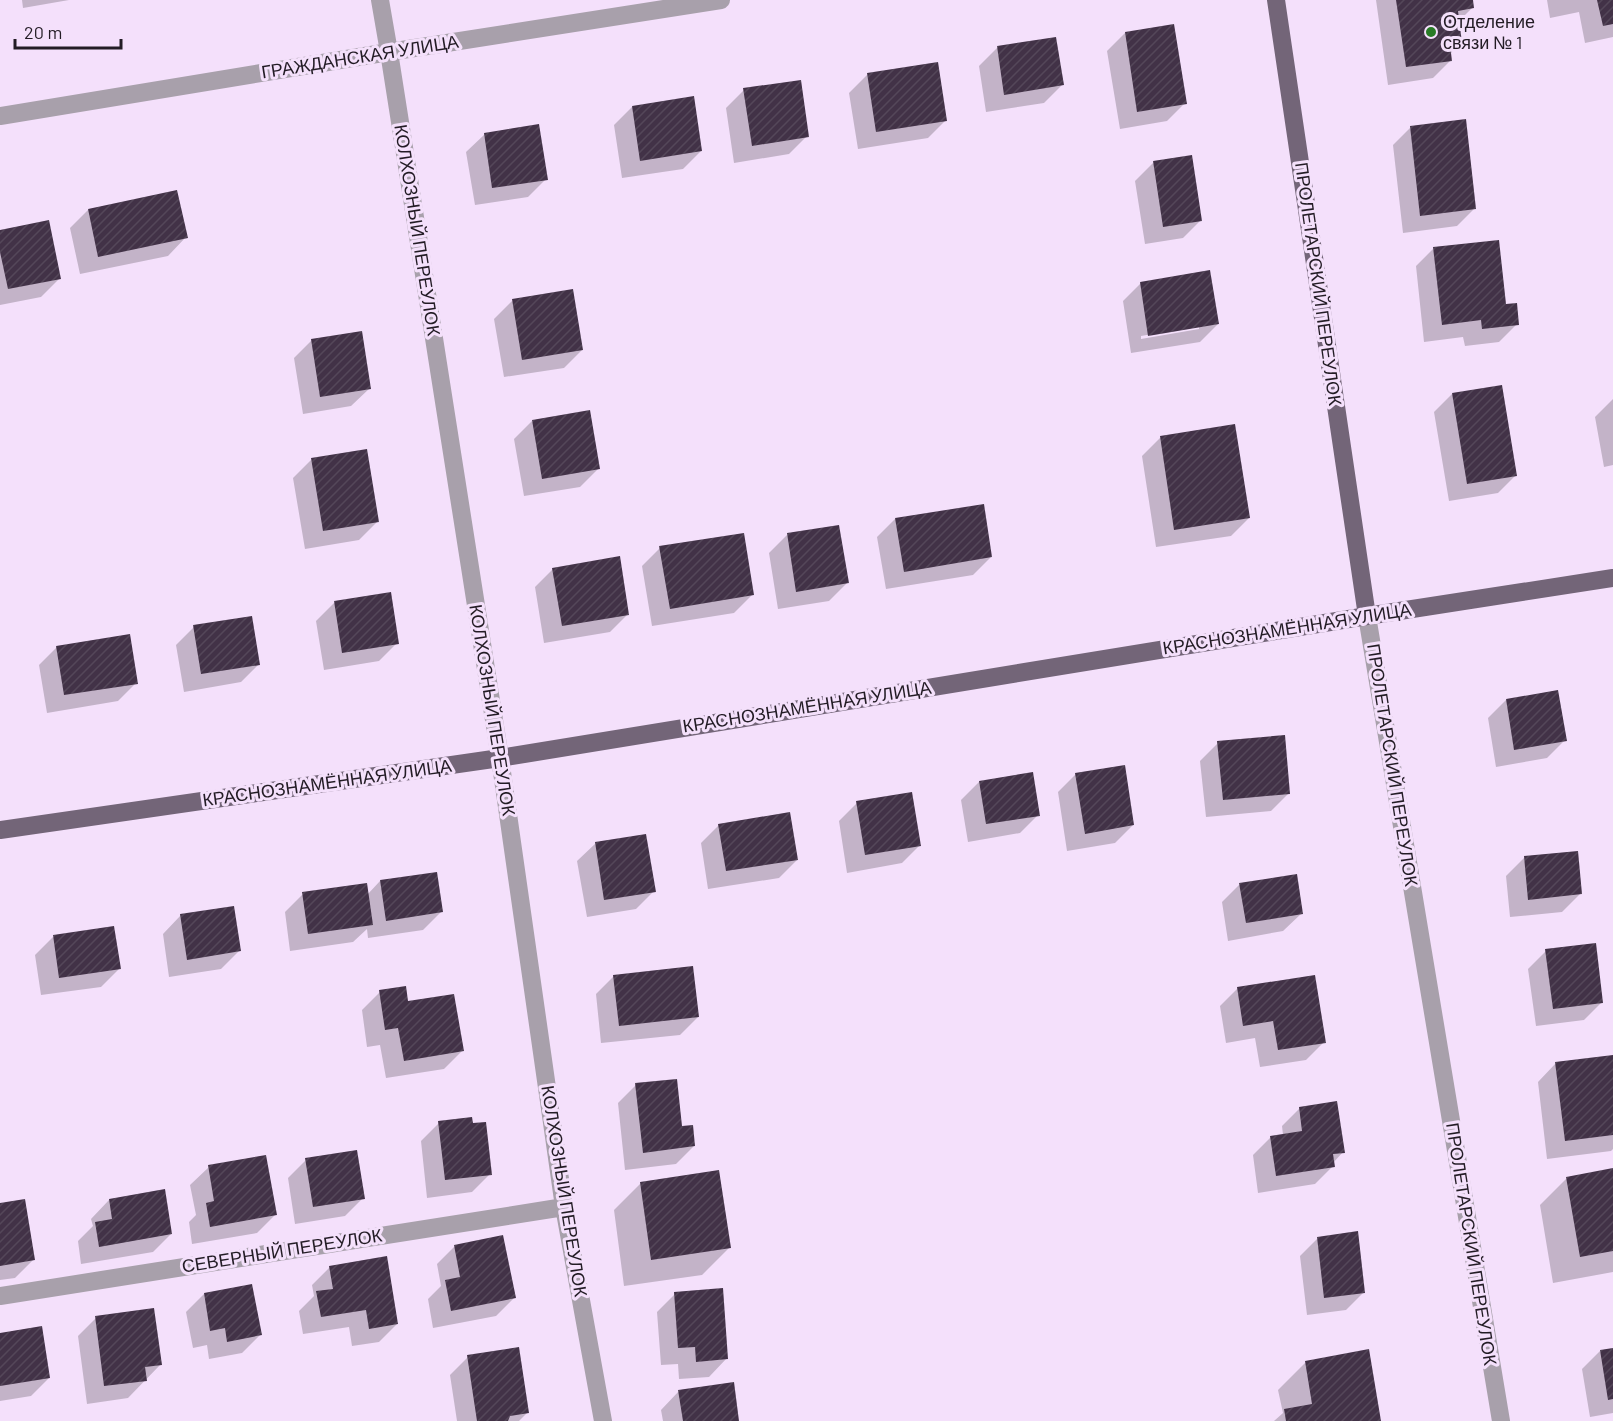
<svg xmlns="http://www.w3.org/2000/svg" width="1613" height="1421" font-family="Barlow,sans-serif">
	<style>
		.shadow { fill: #0003; fill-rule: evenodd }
		.building { fill: url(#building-hatch) }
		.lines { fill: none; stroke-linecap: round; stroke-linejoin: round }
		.minor { stroke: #a8a0ab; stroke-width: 18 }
		.major { stroke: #736578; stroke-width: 18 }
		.poi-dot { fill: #287b26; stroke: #f4e0fb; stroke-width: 2 }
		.labels { text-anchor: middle; stroke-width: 6; stroke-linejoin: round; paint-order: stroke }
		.poi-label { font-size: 18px; fill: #231c25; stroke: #f4e0fb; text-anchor: start }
		.street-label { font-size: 18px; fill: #231c25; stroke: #f4e0fb }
	</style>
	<defs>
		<pattern id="building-hatch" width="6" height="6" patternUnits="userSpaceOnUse" patternTransform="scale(1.5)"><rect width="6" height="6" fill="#423247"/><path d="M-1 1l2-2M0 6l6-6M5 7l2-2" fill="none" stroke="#544759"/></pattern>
	</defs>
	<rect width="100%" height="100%" fill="#f4e0fb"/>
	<path class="shadow" d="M 22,0 L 69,0 L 23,8 Z
		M 1376,0 L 1471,0 L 1472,8 L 1458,22 L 1461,43 L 1450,54 L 1451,60 L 1433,78 L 1388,85 Z
		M 1547,0 L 1613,0 L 1613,37 L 1585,43 L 1579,12 L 1550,18 Z
		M 1125,33 L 1185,103 L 1167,121 L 1120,129 L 1107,51 Z
		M 997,48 L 1062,85 L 1044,103 L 986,112 L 979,66 Z
		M 867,75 L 946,120 L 928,138 L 858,149 L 849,93 Z
		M 744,90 L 807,136 L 789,154 L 734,163 L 726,108 Z
		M 632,107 L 701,151 L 683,169 L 622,178 L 614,125 Z
		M 1411,127 L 1475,208 L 1457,226 L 1403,233 L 1393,145 Z
		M 485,134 L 546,179 L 528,197 L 475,205 L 466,152 Z
		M 1153,163 L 1201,220 L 1183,238 L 1145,244 L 1135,181 Z
		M 88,210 L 186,237 L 168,256 L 80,274 L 70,228 Z
		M 0,231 L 59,279 L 41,297 L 0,305 Z
		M 1434,248 L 1517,324 L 1499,342 L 1465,346 L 1463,337 L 1424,342 L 1416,266 Z
		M 1141,283 L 1218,324 L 1200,342 L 1131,353 L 1123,301 ZM 1199,326 L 1199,329 L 1141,339 L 1141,336 Z
		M 512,301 L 582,350 L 564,368 L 504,377 L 494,319 Z
		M 312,340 L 370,388 L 351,406 L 303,414 L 294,358 Z
		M 1452,394 L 1516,475 L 1498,493 L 1449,501 L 1434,412 Z
		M 1613,399 L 1613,465 L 1604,467 L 1595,417 Z
		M 532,421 L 598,469 L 580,487 L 524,496 L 514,439 Z
		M 1234,426 L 1249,518 L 1231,536 L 1156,547 L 1142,456 L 1160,438 Z
		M 311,460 L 377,522 L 359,540 L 305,549 L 293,478 Z
		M 895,519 L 991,557 L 973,575 L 886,589 L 877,537 Z
		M 838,527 L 847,583 L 829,601 L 778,609 L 769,553 L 787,535 Z
		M 660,548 L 752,595 L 734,613 L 652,626 L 642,566 Z
		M 553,569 L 628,614 L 610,632 L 544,643 L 535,587 Z
		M 334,603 L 397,643 L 379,661 L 324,670 L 316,621 Z
		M 194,627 L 259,664 L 241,682 L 184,692 L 176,645 Z
		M 57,647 L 136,683 L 118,701 L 47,713 L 39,665 Z
		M 1506,700 L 1565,740 L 1547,758 L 1496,767 L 1488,718 Z
		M 1218,743 L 1289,793 L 1271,811 L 1206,817 L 1200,761 Z
		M 1076,774 L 1133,825 L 1115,843 L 1067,851 L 1058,792 Z
		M 979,782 L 1038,815 L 1020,833 L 968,842 L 961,800 Z
		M 857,803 L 920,845 L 902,863 L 847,873 L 839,821 Z
		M 719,825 L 797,860 L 779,878 L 708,889 L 701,843 Z
		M 596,843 L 654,891 L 636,909 L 587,917 L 577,861 Z
		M 1524,858 L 1580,894 L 1562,912 L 1510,917 L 1506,876 Z
		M 380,881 L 441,912 L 423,930 L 368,938 L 367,929 L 353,942 L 290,951 L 285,912 L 303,894 L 367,895 Z
		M 1240,884 L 1302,913 L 1283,931 L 1228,941 L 1222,902 Z
		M 181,915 L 239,951 L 221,969 L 169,977 L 163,934 Z
		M 53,937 L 119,969 L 101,987 L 41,995 L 35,955 Z
		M 1546,951 L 1602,1002 L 1584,1020 L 1536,1026 L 1528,969 Z
		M 614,976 L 698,1017 L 680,1035 L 601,1043 L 596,994 Z
		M 1238,988 L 1324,1042 L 1306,1060 L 1260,1067 L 1255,1038 L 1226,1043 L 1220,1006 Z
		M 380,992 L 407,1003 L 462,1051 L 444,1069 L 386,1078 L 380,1045 L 367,1047 L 362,1010 Z
		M 1613,1056 L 1613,1149 L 1611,1151 L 1547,1159 L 1538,1082 L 1556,1063 Z
		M 636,1085 L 681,1128 L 694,1146 L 676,1164 L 625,1170 L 618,1103 Z
		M 1300,1108 L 1343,1152 L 1333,1163 L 1333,1166 L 1315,1184 L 1258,1193 L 1253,1155 L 1271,1137 L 1283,1135 L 1282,1126 Z
		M 439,1123 L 490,1174 L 472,1192 L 427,1198 L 421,1141 Z
		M 306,1160 L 363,1198 L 345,1216 L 295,1224 L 288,1178 Z
		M 209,1167 L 275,1215 L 257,1233 L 192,1244 L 189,1222 L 196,1215 L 190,1185 Z
		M 1613,1170 L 1613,1272 L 1553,1283 L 1540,1205 L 1567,1178 Z
		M 640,1184 L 729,1248 L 702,1275 L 624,1286 L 614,1210 Z
		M 109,1200 L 171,1234 L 153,1252 L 81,1264 L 78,1241 L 93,1226 L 91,1219 Z
		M 0,1204 L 33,1260 L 15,1278 L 0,1280 Z
		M 1318,1238 L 1364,1292 L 1346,1310 L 1307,1315 L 1300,1256 Z
		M 455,1246 L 514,1298 L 496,1316 L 433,1328 L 428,1299 L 441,1286 L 437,1264 Z
		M 330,1267 L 397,1324 L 379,1342 L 352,1346 L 349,1327 L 303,1334 L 299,1311 L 314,1296 L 312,1285 Z
		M 204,1294 L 260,1335 L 242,1353 L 209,1359 L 207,1345 L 193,1348 L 186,1312 Z
		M 675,1294 L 727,1358 L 709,1377 L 679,1379 L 678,1364 L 661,1365 L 657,1312 Z
		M 96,1318 L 161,1364 L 128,1398 L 87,1404 L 78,1336 Z
		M 0,1334 L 49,1378 L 31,1396 L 0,1401 Z
		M 1613,1349 L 1613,1413 L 1590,1417 L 1582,1369 L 1600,1351 Z
		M 468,1357 L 527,1413 L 519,1421 L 457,1421 L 450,1375 Z
		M 1305,1363 L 1380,1421 L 1274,1421 L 1283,1413 L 1278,1390 Z
		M 679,1391 L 738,1421 L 663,1421 L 661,1410 Z"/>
	<path class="building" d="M 1396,0 L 1473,0 L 1474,8 L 1458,11 L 1462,43 L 1450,45 L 1452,61 L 1406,67 Z
		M 1597,0 L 1613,0 L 1613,24 L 1603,26 Z
		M 1174,24 L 1187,104 L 1137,112 L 1125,32 Z
		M 1056,37 L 1064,85 L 1004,95 L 997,46 Z
		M 938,62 L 947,121 L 876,132 L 867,73 Z
		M 801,80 L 809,137 L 752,146 L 743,88 Z
		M 694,96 L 702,151 L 640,161 L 632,106 Z
		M 1466,119 L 1476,209 L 1420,216 L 1410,126 Z
		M 539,124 L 548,180 L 492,188 L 484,133 Z
		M 1192,155 L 1202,221 L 1163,227 L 1153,161 Z
		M 177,190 L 188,238 L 98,257 L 88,209 Z
		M 49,220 L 61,279 L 8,289 L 0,252 L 0,230 Z
		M 1499,240 L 1506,304 L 1517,303 L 1519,325 L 1482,329 L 1481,320 L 1442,325 L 1433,247 Z
		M 1210,270 L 1219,324 L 1148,336 L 1140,282 Z
		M 573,289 L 583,350 L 522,360 L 512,299 Z
		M 362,331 L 371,389 L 320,397 L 311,339 Z
		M 1502,385 L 1517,476 L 1467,484 L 1452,393 Z
		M 590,410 L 600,469 L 542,479 L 532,420 Z
		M 1235,424 L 1250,518 L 1174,530 L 1160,436 Z
		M 367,449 L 379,522 L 323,531 L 311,458 Z
		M 984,504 L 992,557 L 904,572 L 895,518 Z
		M 839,525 L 849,583 L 796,592 L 787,533 Z
		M 744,533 L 754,595 L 670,609 L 659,546 Z
		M 620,556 L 629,615 L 562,626 L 552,568 Z
		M 391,592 L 399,644 L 342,653 L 334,601 Z
		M 252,616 L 260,665 L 201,674 L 193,625 Z
		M 130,634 L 138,684 L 64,695 L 56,646 Z
		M 1558,690 L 1567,741 L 1514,750 L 1506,699 Z
		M 1285,735 L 1290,794 L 1223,800 L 1217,741 Z
		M 1125,765 L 1134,825 L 1085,834 L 1075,773 Z
		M 1033,772 L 1040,816 L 986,824 L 979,781 Z
		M 912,792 L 921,846 L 865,855 L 856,801 Z
		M 790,812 L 798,860 L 726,871 L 718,824 Z
		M 646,834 L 656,892 L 604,900 L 595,842 Z
		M 1578,851 L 1582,894 L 1528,900 L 1524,856 Z
		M 437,872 L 443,912 L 386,921 L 380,880 Z
		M 1297,874 L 1303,914 L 1246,923 L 1239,883 Z
		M 367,883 L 373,925 L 308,934 L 302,892 Z
		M 234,906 L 241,951 L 187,960 L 180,914 Z
		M 114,926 L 121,969 L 59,978 L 53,935 Z
		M 1596,943 L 1603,1003 L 1553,1009 L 1545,949 Z
		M 693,966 L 699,1017 L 619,1026 L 613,975 Z
		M 1315,975 L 1326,1043 L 1278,1050 L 1273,1021 L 1243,1026 L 1237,987 Z
		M 406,986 L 408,1001 L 454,994 L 464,1051 L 404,1061 L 398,1028 L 385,1030 L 379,990 Z
		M 1613,1055 L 1613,1135 L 1565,1141 L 1555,1062 Z
		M 677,1079 L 682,1126 L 693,1125 L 695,1146 L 643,1153 L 635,1083 Z
		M 1337,1101 L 1345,1153 L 1333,1154 L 1335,1167 L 1276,1176 L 1270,1136 L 1302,1131 L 1299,1107 Z
		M 472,1117 L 473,1123 L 486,1122 L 492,1175 L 445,1180 L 438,1121 Z
		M 357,1150 L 365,1199 L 313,1207 L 305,1158 Z
		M 266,1155 L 277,1215 L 210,1227 L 206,1203 L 214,1201 L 208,1165 Z
		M 1613,1168 L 1613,1251 L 1580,1257 L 1566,1177 Z
		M 719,1170 L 731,1248 L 651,1260 L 640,1182 Z
		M 165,1189 L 172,1234 L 99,1247 L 95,1222 L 112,1219 L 109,1199 Z
		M 25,1199 L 35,1260 L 0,1266 L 0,1203 Z
		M 1358,1231 L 1365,1293 L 1324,1298 L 1317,1237 Z
		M 503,1235 L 516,1298 L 451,1311 L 445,1280 L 460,1277 L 454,1245 Z
		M 387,1256 L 398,1324 L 369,1329 L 366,1310 L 321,1317 L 316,1291 L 333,1289 L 329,1266 Z
		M 252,1284 L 262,1335 L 227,1342 L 225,1328 L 210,1331 L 204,1293 Z
		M 723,1288 L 728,1359 L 696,1362 L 695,1347 L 678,1348 L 674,1292 Z
		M 154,1308 L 162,1365 L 145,1367 L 147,1381 L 104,1386 L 95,1316 Z
		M 42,1326 L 50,1378 L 0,1386 L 0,1333 Z
		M 519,1347 L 529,1413 L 510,1416 L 508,1421 L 477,1421 L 467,1355 Z
		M 1613,1348 L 1613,1399 L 1608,1400 L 1600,1350 Z
		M 1369,1349 L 1381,1421 L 1286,1421 L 1284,1409 L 1312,1404 L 1305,1361 Z
		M 734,1382 L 739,1421 L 683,1421 L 678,1390 Z"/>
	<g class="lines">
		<path class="minor" d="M 380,0 L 389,52 L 500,758 L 564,1207 L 603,1421
			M 0,116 L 389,52 L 721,0
			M 1367,616 L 1501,1421
			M 0,1296 L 564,1207"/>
		<path class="major" d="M 1276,0 L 1367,616
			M 0,830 L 500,758 L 1367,616 L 1613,578"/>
	</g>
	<circle class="poi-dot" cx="1431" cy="32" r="6"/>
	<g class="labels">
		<g class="poi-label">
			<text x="1443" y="28">Отделение<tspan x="1443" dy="21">связи № 1</tspan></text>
		</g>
		<g class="street-label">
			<text transform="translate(360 57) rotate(-9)" y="6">ГРАЖДАНСКАЯ УЛИЦА</text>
			<text transform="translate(417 230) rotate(81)" y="6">КОЛХОЗНЫЙ ПЕРЕУЛОК</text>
			<text transform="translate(1318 284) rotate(82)" y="6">ПРОЛЕТАРСКИЙ ПЕРЕУЛОК</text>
			<text transform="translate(1287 629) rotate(-9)" y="6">КРАСНОЗНАМЁННАЯ УЛИЦА</text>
			<text transform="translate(807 707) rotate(-9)" y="6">КРАСНОЗНАМЁННАЯ УЛИЦА</text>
			<text transform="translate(492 710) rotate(81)" y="6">КОЛХОЗНЫЙ ПЕРЕУЛОК</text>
			<text transform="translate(1392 765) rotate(81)" y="6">ПРОЛЕТАРСКИЙ ПЕРЕУЛОК</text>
			<text transform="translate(327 783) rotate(-8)" y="6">КРАСНОЗНАМЁННАЯ УЛИЦА</text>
			<text transform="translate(564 1191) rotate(81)" y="6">КОЛХОЗНЫЙ ПЕРЕУЛОК</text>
			<text transform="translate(1471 1244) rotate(81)" y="6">ПРОЛЕТАРСКИЙ ПЕРЕУЛОК</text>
			<text transform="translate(282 1251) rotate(-9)" y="6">СЕВЕРНЫЙ ПЕРЕУЛОК</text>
		</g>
	</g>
	<path d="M15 39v9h106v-9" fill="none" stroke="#231c25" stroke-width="3"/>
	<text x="24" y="39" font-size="18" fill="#231c25" stroke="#f4e0fb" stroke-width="4.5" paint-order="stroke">20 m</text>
</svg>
